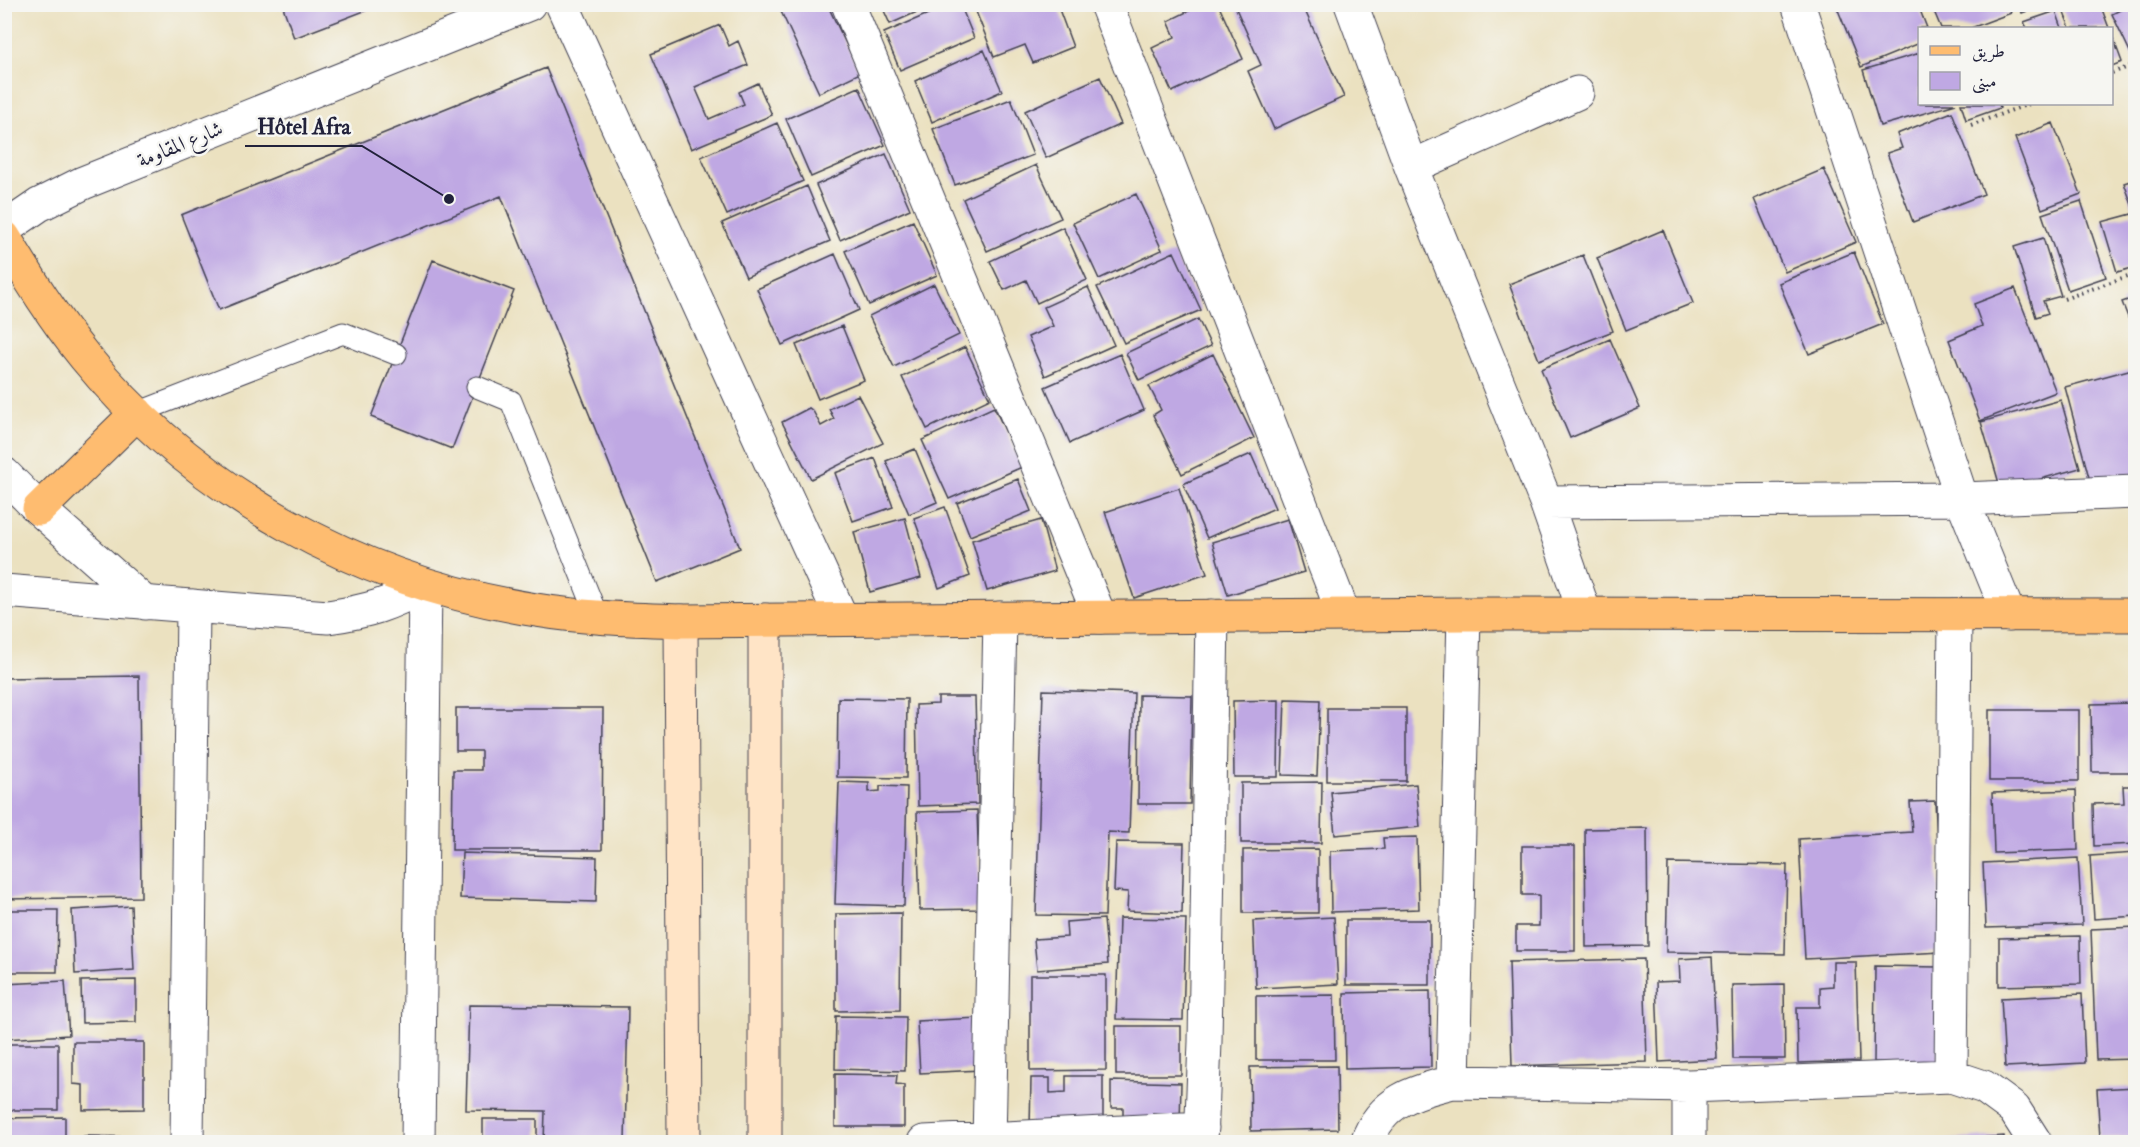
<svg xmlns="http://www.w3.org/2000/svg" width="2140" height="1147" font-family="'IM FELL Double Pica',Amiri,serif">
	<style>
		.building { fill: #bfa8e3 }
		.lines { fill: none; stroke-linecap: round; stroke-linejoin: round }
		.lane-casing { stroke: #403f4f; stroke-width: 23 }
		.street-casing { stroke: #403f4f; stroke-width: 35 }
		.secondary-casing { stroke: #403f4f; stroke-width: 35 }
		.primary-casing { stroke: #403f4f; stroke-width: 35 }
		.path { stroke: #403f4f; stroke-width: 4; stroke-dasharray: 1.5 4.5; stroke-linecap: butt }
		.lane { stroke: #fff; stroke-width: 21 }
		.street { stroke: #fff; stroke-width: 33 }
		.secondary { stroke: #ffe4c6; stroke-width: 33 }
		.primary { stroke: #febc70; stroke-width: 33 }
		.labels { text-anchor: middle; stroke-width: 5; stroke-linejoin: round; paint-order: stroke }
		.street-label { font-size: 21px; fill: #22223b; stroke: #f6f6f2 }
		.leader { fill: none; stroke: #22223b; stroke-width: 2 }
		.callout-dot { fill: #22223b; stroke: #f6f6f2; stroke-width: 2 }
		.callout-label { font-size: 22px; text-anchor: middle; font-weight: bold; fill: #22223b; stroke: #f6f6f2; stroke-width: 5; stroke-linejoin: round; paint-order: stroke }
	</style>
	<rect width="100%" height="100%" fill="#f6f6f2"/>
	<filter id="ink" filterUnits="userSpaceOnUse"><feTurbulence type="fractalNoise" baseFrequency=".0167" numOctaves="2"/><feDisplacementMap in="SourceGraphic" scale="12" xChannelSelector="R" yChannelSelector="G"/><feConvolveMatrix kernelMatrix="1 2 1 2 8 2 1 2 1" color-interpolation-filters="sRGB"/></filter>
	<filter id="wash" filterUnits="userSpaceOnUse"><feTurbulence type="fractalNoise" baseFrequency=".008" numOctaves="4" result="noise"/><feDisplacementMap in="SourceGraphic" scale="24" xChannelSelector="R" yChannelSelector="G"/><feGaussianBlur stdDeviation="1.35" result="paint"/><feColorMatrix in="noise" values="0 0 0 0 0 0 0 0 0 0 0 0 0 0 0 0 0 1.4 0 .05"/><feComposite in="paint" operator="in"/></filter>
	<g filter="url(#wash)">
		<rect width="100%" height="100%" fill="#ebe1c0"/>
		<g id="blocks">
			<path class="building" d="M 282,4 L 380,4 L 380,5 L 294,38 Z
				M 827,4 L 860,73 L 819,93 L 778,5 Z
				M 881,4 L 925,4 L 926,8 L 890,24 Z
				M 951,4 L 960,4 L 974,38 L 900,70 L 884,33 Z
				M 973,4 L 1057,4 L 1073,47 L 1033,63 L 1025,45 L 994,57 Z
				M 1203,4 L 1218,4 L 1243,59 L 1172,92 L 1152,48 L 1175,37 L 1168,21 Z
				M 1234,4 L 1302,4 L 1344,97 L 1274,129 L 1248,71 L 1261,65 Z
				M 1931,4 L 2007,4 L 2011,13 L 1971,28 L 1941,28 Z
				M 2018,4 L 2043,4 L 2043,5 L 2022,13 Z
				M 2072,4 L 2100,4 L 2109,28 L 2070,28 L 2062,8 Z
				M 2132,4 L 2136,4 L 2136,60 L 2134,60 L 2112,14 Z
				M 1836,5 L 1918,5 L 1927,28 L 1920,28 L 1920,43 L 1861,67 Z
				M 2056,11 L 2062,28 L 2027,28 L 2024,22 Z
				M 720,25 L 729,46 L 738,41 L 748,65 L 695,87 L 709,119 L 744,104 L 739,92 L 758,83 L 772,115 L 691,149 L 651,54 Z
				M 2112,35 L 2122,62 L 2112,66 Z
				M 984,50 L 1002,91 L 932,122 L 915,81 Z
				M 1920,53 L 1920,104 L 1956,104 L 1880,126 L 1863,70 Z
				M 546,68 L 740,548 L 657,582 L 501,196 L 219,310 L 181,215 Z
				M 1100,77 L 1121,124 L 1046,158 L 1025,111 Z
				M 859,87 L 885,145 L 811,177 L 786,119 Z
				M 1011,99 L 1033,155 L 955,185 L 933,129 Z
				M 1961,104 L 1999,104 L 2000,108 L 1966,120 Z
				M 1952,112 L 1984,194 L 1913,222 L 1887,153 L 1902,148 L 1897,134 Z
				M 777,123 L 803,181 L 727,215 L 701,157 Z
				M 2053,123 L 2081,194 L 2042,209 L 2015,138 Z
				M 886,154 L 910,209 L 840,240 L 816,185 Z
				M 1036,165 L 1061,218 L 987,251 L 963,199 Z
				M 1824,169 L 1856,242 L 1785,272 L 1754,199 Z
				M 2136,179 L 2136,213 L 2135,213 L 2124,183 Z
				M 807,186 L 830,241 L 746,277 L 722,223 Z
				M 1136,194 L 1162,250 L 1099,279 L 1073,223 Z
				M 2081,201 L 2106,277 L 2068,290 L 2042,214 Z
				M 2132,214 L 2136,225 L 2136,267 L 2117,272 L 2102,222 Z
				M 913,221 L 937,275 L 869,305 L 845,251 Z
				M 1063,227 L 1087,280 L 1037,303 L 1026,280 L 1004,290 L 990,261 Z
				M 1663,230 L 1693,303 L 1626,330 L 1597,258 Z
				M 2043,238 L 2061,296 L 2043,301 L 2048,313 L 2036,317 L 2014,247 Z
				M 1174,252 L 1201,310 L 1124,343 L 1097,287 Z
				M 1854,252 L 1883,324 L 1809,354 L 1779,283 Z
				M 835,254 L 859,310 L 782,345 L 757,289 Z
				M 1583,255 L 1613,331 L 1539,360 L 1509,284 Z
				M 433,260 L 514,291 L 452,449 L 371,417 Z
				M 934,284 L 959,335 L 894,367 L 869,316 Z
				M 1088,287 L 1114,345 L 1045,376 L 1028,337 L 1053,326 L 1044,307 Z
				M 2015,288 L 2056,392 L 1980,421 L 1949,340 L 1982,326 L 1974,304 Z
				M 2136,297 L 2136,335 L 2135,335 L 2122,302 Z
				M 1198,319 L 1211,346 L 1139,380 L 1126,353 Z
				M 842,326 L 864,380 L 818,399 L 796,345 Z
				M 1610,339 L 1640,408 L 1570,438 L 1541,369 Z
				M 965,347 L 990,399 L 927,429 L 902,377 Z
				M 1120,354 L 1144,410 L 1070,443 L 1045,387 Z
				M 1213,354 L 1254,438 L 1182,474 L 1153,415 L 1161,410 L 1149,386 Z
				M 2136,368 L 2136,474 L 2091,485 L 2065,387 Z
				M 858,395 L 883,443 L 811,479 L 782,422 L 809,408 L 813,411 L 821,426 L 834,419 L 829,409 Z
				M 2061,400 L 2080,468 L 2001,490 L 1981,422 Z
				M 994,407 L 1022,467 L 949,499 L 922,440 Z
				M 915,449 L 937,502 L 909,514 L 886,461 Z
				M 1251,454 L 1275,508 L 1207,538 L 1183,484 Z
				M 875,458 L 893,507 L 853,521 L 835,473 Z
				M 1018,479 L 1031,511 L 970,536 L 957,503 Z
				M 1179,488 L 1207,574 L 1134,598 L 1105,512 Z
				M 945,507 L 970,576 L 939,588 L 914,518 Z
				M 905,518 L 921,578 L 870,592 L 854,532 Z
				M 1288,519 L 1304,572 L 1228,595 L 1212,542 Z
				M 1041,520 L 1055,571 L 987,591 L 972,540 Z
				M 139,676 L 141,897 L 4,899 L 4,678 Z
				M 1043,690 L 1134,693 L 1129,833 L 1108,832 L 1105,916 L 1036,915 Z
				M 1139,695 L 1192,696 L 1190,804 L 1138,804 Z
				M 938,697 L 975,697 L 978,804 L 918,806 L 916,705 L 938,704 Z
				M 838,698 L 907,699 L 906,778 L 837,777 Z
				M 1285,699 L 1320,700 L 1317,776 L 1282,775 Z
				M 1279,700 L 1278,777 L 1234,777 L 1233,701 Z
				M 2136,703 L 2136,772 L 2092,772 L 2091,704 Z
				M 456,708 L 603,708 L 602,850 L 452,850 L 453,770 L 481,770 L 481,751 L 456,751 Z
				M 1327,708 L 1406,708 L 1406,781 L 1327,781 Z
				M 1989,710 L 2079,710 L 2079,781 L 1989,781 Z
				M 839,782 L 869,783 L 869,792 L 880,791 L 880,786 L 907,787 L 904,906 L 835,904 Z
				M 1322,782 L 1321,843 L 1241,843 L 1241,783 Z
				M 1416,784 L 1420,827 L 1335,835 L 1331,792 Z
				M 2123,786 L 2136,786 L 2136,844 L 2094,846 L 2093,804 L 2124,803 Z
				M 2076,790 L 2078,850 L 1994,853 L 1992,793 Z
				M 1935,801 L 1942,952 L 1805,959 L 1799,839 L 1912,832 L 1910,802 Z
				M 977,810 L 980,909 L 920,910 L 917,812 Z
				M 1647,828 L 1648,946 L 1586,947 L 1585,829 Z
				M 1417,837 L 1419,909 L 1331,912 L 1330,851 L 1384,849 L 1383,838 Z
				M 1116,842 L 1184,843 L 1182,913 L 1127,911 L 1128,892 L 1114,891 Z
				M 1522,846 L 1575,846 L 1575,951 L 1516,951 L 1516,926 L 1539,926 L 1539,895 L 1522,895 Z
				M 1318,849 L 1318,913 L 1243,913 L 1243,850 Z
				M 462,853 L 597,857 L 596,902 L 460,898 Z
				M 2136,853 L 2136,916 L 2094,919 L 2090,856 Z
				M 2078,858 L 2082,925 L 1986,928 L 1983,863 Z
				M 1668,863 L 1787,865 L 1785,954 L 1666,952 Z
				M 131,906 L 134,970 L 75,974 L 72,910 Z
				M 4,910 L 58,910 L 57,972 L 4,972 Z
				M 901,913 L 900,1010 L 836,1011 L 836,914 Z
				M 1334,917 L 1338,984 L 1256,988 L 1253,921 Z
				M 1119,918 L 1186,919 L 1183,1020 L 1116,1019 Z
				M 1104,919 L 1108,964 L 1037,970 L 1034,939 L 1067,937 L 1066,922 Z
				M 1346,920 L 1430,920 L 1430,985 L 1346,985 Z
				M 2136,927 L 2136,1059 L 2096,1060 L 2091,929 Z
				M 2080,936 L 2081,984 L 1999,986 L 1999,938 Z
				M 1712,957 L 1717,1059 L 1659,1062 L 1656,982 L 1680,981 L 1679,959 Z
				M 1644,959 L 1647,1062 L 1512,1066 L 1509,962 Z
				M 1833,962 L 1856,962 L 1859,1061 L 1798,1063 L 1797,1007 L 1820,1007 L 1820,987 L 1833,986 Z
				M 1875,966 L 1939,967 L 1938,1062 L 1874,1062 Z
				M 1030,975 L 1106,975 L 1106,1070 L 1030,1071 Z
				M 136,980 L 136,1022 L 82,1023 L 81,981 Z
				M 65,981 L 69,1035 L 4,1039 L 4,984 Z
				M 1784,984 L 1785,1059 L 1733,1059 L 1732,985 Z
				M 1430,991 L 1431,1067 L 1345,1069 L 1344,993 Z
				M 2082,994 L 2085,1063 L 2005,1067 L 2001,998 Z
				M 1334,995 L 1335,1060 L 1256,1060 L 1256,996 Z
				M 469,1005 L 628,1007 L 625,1142 L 544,1142 L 545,1111 L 466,1110 Z
				M 836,1016 L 906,1017 L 905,1071 L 835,1069 Z
				M 979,1018 L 981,1070 L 920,1073 L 917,1021 Z
				M 1116,1026 L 1181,1026 L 1181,1075 L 1116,1075 Z
				M 73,1042 L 144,1042 L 144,1109 L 83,1110 L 83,1085 L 73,1084 Z
				M 4,1044 L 58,1044 L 58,1110 L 4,1110 Z
				M 1337,1066 L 1338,1129 L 1251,1131 L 1250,1067 Z
				M 835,1074 L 897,1075 L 896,1084 L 904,1085 L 904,1127 L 835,1127 Z
				M 1066,1076 L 1103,1076 L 1103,1127 L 1030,1127 L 1031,1078 L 1050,1078 L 1050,1093 L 1066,1092 Z
				M 1111,1081 L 1181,1083 L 1180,1123 L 1123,1121 L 1123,1108 L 1111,1108 Z
				M 2136,1087 L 2136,1137 L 2100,1138 L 2097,1089 Z
				M 65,1117 L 65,1142 L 4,1142 L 4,1118 Z
				M 483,1119 L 537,1119 L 537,1142 L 483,1142 Z
				M 84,1136 L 141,1137 L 141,1142 L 83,1142 Z
				M 2004,1136 L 2004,1142 L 1935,1142 L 1935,1141 Z
				M 1245,1139 L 1336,1140 L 1336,1142 L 1244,1142 Z"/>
		</g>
	</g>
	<g filter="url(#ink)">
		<use href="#blocks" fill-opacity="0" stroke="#403f4f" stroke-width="1.5"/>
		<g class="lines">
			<defs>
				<path id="lane" d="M 477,387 L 511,401 L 598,618
					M 137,413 L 343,333 L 396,354"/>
				<path id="street" d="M 562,4 L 842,619
					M 848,4 L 1100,617
					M 1106,4 L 1344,615
					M 1351,4 L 1411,167 L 1546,502 L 1585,614
					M 1798,4 L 1962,499 L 2009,615
					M 1411,167 L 1577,93
					M 4,229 L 39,205 L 83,183 L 529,4
					M 4,474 L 39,509 L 145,603
					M 1546,502 L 1962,499 L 2136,492
					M 4,591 L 328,617 C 369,611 389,605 425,585 L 418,1142
					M 1951,1076 L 1955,615
					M 1453,1082 L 1464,614
					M 1689,1086 L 1689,1142
					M 187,1142 L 193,606
					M 924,1142 L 1202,1128
					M 989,1142 L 1000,618
					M 1201,1142 L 1205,1042 L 1212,616
					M 1367,1142 C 1381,1101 1415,1091 1453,1082 L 1689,1086 L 1951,1076 L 1984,1087 L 2014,1109 L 2035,1142"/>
				<path id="secondary" d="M 765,620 L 765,1142
					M 681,621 L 684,1142"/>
				<path id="primary" d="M 4,237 C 29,278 54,319 85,357 C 197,494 362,583 536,610 C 584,618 632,619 681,621 L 1464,614 L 2136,615
					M 39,509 L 137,413"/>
			</defs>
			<use href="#lane" class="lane-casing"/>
			<use href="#street" class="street-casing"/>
			<use href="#secondary" class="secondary-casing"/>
			<use href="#primary" class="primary-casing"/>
			<path class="path" d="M 2112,73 L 2136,64
				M 1971,125 L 2029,104
				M 2064,299 L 2136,273"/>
			<use href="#lane" class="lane"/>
			<use href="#street" class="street"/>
			<use href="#secondary" class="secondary"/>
			<use href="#primary" class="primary"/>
		</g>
	</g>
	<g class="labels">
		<g class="street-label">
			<text transform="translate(180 144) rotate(-22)" y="7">شارع المقاومة</text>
		</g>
	</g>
	<path class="leader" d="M449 199L362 146H245"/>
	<circle class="callout-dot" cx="449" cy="199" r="6"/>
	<g class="callout-label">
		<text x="304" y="134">Hôtel Afra</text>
	</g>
	<rect width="2140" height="1147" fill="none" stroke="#f6f6f2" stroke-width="24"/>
	<rect x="1918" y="27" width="195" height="78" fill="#f6f6f2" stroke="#a1a1a9" stroke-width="1.5"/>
	<rect x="1930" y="46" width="30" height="9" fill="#febc70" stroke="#a1a1a9" stroke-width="1.5"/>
	<text x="1972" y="57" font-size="18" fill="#22223b">طريق</text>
	<rect x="1930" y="72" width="30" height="18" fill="#bfa8e3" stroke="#a1a1a9" stroke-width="1.5"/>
	<text x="1972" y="87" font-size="18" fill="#22223b">مبنى</text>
</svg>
